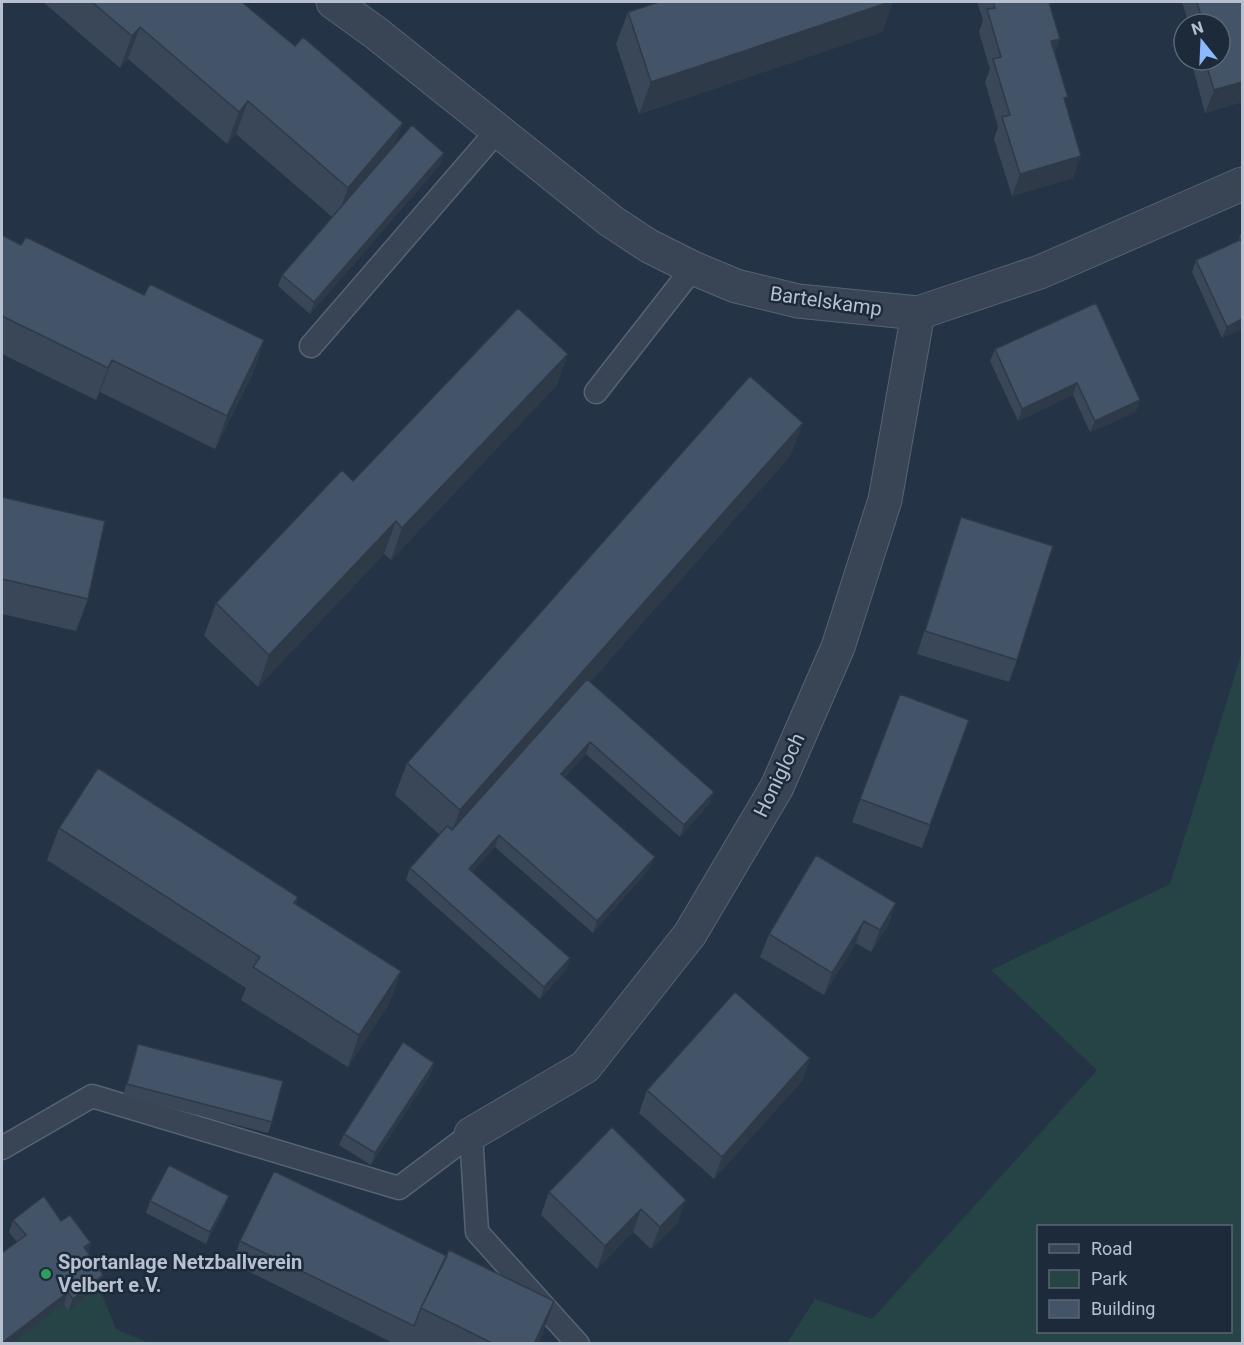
<svg xmlns="http://www.w3.org/2000/svg" width="1244" height="1345" font-family="Roboto,sans-serif">
	<style>
		.green { fill: #264346; fill-rule: evenodd }
		.lines { fill: none; stroke-linecap: round; stroke-linejoin: round }
		.service-casing { stroke: #576372; stroke-width: 25 }
		.minor-casing { stroke: #576372; stroke-width: 35 }
		.service { stroke: #394555; stroke-width: 22 }
		.minor { stroke: #394555; stroke-width: 33 }
		.wall { fill: #3a4759 }
		.shaded-wall { fill: #2f3a49 }
		.building { fill: #435368; stroke: #2f3a49; stroke-width: 1.5 }
		.leisure-dot { fill: #2e9e5b; stroke: #1d2a3a; stroke-width: 2 }
		.labels { text-anchor: middle; stroke-width: 5; stroke-linejoin: round; paint-order: stroke }
		.street-label { font-size: 20px; fill: #b6c0ce; stroke: #1d2a3a }
		.poi-label { font-size: 20px; font-weight: bold; fill: #b6c0ce; stroke: #1d2a3a; text-anchor: start }
	</style>
	<rect width="100%" height="100%" fill="#243345"/>
	<path class="green" d="M 1242,652 L 1242,1343 L 787,1343 L 815,1299 L 872,1319 L 1097,1070 L 991,970 L 1170,884 ZM 1038,1226 L 1230,1226 L 1230,1332 L 1038,1332 Z
		M 9,1232 L 80,1259 L 99,1287 L 116,1329 L 149,1343 L 2,1344 L 21,1247 Z"/>
	<g class="lines">
		<defs>
			<path id="service" d="M 311,346 L 497,131
				M 596,392 L 693,268
				M 471,1134 L 477,1232 L 578,1344
				M 2,1148 L 92,1096 L 399,1188 L 471,1134"/>
			<path id="minor" d="M 333,2 L 376,33 L 611,221 L 649,246 L 693,268 L 736,286 L 798,301 L 918,313 L 1040,272 L 1242,184
				M 471,1134 L 585,1067 L 690,934 L 777,787 L 838,647 L 885,500 L 918,313"/>
		</defs>
		<use href="#service" class="service-casing"/>
		<use href="#minor" class="minor-casing"/>
		<use href="#service" class="service"/>
		<use href="#minor" class="minor"/>
	</g>
	<path class="wall" d="M 43,2 L 242,2 L 395,144 L 440,165 L 310,314 L 278,286 L 282,275 L 332,217 L 236,134 L 227,144 L 128,59 L 120,68 Z
		M 659,2 L 893,2 L 882,32 L 639,114 L 616,44 L 628,12 Z
		M 977,2 L 1051,2 L 1050,5 L 1055,53 L 1065,104 L 1073,178 L 1012,196 L 994,139 L 998,127 L 985,82 L 990,69 L 979,32 L 983,20 Z
		M 1182,2 L 1242,2 L 1242,102 L 1205,113 L 1191,60 L 1220,60 L 1220,24 L 1189,24 Z
		M 1242,231 L 1242,329 L 1222,338 L 1192,272 L 1196,260 L 1238,241 Z
		M 2,235 L 21,245 L 144,295 L 264,340 L 253,373 L 215,449 L 100,392 L 96,400 L 2,354 Z
		M 1096,303 L 1136,412 L 1090,432 L 1073,395 L 1018,421 L 990,361 L 995,349 Z
		M 568,354 L 556,386 L 391,560 L 384,554 L 258,687 L 204,636 L 216,603 L 353,481 Z
		M 791,455 L 590,682 L 714,792 L 709,804 L 680,837 L 586,754 L 565,777 L 650,868 L 593,933 L 495,847 L 472,872 L 570,958 L 566,970 L 540,999 L 406,880 L 410,868 L 440,835 L 395,795 L 407,763 Z
		M 2,497 L 88,599 L 76,631 L 2,614 Z
		M 961,517 L 1017,660 L 1009,682 L 917,654 L 953,540 Z
		M 900,694 L 969,720 L 922,848 L 852,822 Z
		M 59,828 L 298,897 L 296,904 L 401,971 L 389,1004 L 348,1067 L 241,1000 L 246,988 L 47,860 Z
		M 816,855 L 888,926 L 871,952 L 856,943 L 824,995 L 760,957 L 769,934 Z
		M 138,1044 L 272,1122 L 268,1133 L 123,1096 L 134,1055 Z
		M 810,1058 L 802,1081 L 714,1179 L 639,1113 L 647,1090 Z
		M 434,1063 L 430,1075 L 371,1165 L 339,1145 L 344,1134 Z
		M 612,1127 L 678,1222 L 651,1249 L 633,1232 L 597,1269 L 541,1215 L 549,1192 Z
		M 229,1196 L 224,1208 L 206,1244 L 146,1213 L 150,1201 Z
		M 13,1220 L 61,1221 L 91,1243 L 88,1252 L 103,1275 L 99,1287 L 68,1311 L 64,1304 L 11,1344 L 2,1344 L 17,1242 L 9,1232 Z
		M 240,1241 L 539,1344 L 395,1344 L 232,1263 Z"/>
	<path class="shaded-wall" d="M 890,2 L 893,2 L 882,32 L 639,114 L 651,82 Z
		M 140,27 L 128,59 L 120,68 L 132,36 Z
		M 1060,39 L 1052,61 L 1051,41 Z
		M 1242,82 L 1242,102 L 1205,113 L 1214,90 Z
		M 248,101 L 236,134 L 227,144 L 239,112 Z
		M 403,123 L 391,155 L 336,220 L 348,188 Z
		M 444,153 L 440,165 L 310,314 L 314,302 Z
		M 1081,156 L 1073,178 L 1012,196 L 1020,174 Z
		M 1242,319 L 1242,329 L 1222,338 L 1227,327 Z
		M 264,340 L 253,373 L 215,449 L 227,416 Z
		M 568,354 L 556,386 L 391,560 L 402,528 Z
		M 112,360 L 100,392 L 96,400 L 108,368 Z
		M 1077,383 L 1073,395 L 1018,421 L 1022,409 Z
		M 1140,400 L 1136,412 L 1090,432 L 1095,421 Z
		M 803,423 L 791,455 L 448,842 L 460,810 Z
		M 396,521 L 384,554 L 258,687 L 269,655 Z
		M 590,742 L 586,754 L 557,786 L 561,774 Z
		M 714,792 L 709,804 L 680,837 L 684,825 Z
		M 499,835 L 495,847 L 464,880 L 469,869 Z
		M 655,857 L 650,868 L 593,933 L 597,921 Z
		M 896,903 L 888,926 L 871,952 L 880,930 Z
		M 864,921 L 856,943 L 824,995 L 832,973 Z
		M 570,958 L 566,970 L 540,999 L 544,987 Z
		M 401,971 L 389,1004 L 348,1067 L 359,1035 Z
		M 810,1058 L 802,1081 L 714,1179 L 722,1157 Z
		M 434,1063 L 430,1075 L 371,1165 L 375,1153 Z
		M 229,1196 L 224,1208 L 206,1244 L 210,1232 Z
		M 686,1200 L 678,1222 L 651,1249 L 660,1227 Z
		M 641,1209 L 633,1232 L 597,1269 L 605,1246 Z
		M 91,1243 L 87,1255 L 84,1247 Z
		M 103,1275 L 99,1287 L 68,1311 L 73,1299 Z
		M 68,1292 L 64,1304 L 11,1344 L 2,1344 Z
		M 554,1301 L 539,1344 L 534,1344 Z"/>
	<path class="building" d="M 92,2 L 242,2 L 295,46 L 303,37 L 403,123 L 348,188 L 248,101 L 239,112 L 140,27 L 132,36 Z
		M 659,2 L 890,2 L 651,82 L 628,12 Z
		M 993,2 L 1049,2 L 1060,39 L 1051,41 L 1068,97 L 1064,98 L 1081,156 L 1020,174 L 1002,117 L 1010,115 L 993,59 L 1001,57 L 987,9 L 995,8 Z
		M 1197,2 L 1242,2 L 1242,82 L 1214,90 L 1205,60 L 1220,60 L 1220,24 L 1203,24 Z
		M 412,125 L 444,153 L 314,302 L 282,275 Z
		M 2,235 L 21,245 L 26,237 L 144,295 L 150,284 L 264,340 L 227,416 L 112,360 L 108,368 L 2,316 Z
		M 1242,239 L 1242,319 L 1227,327 L 1196,260 Z
		M 1096,303 L 1140,400 L 1095,421 L 1077,383 L 1022,409 L 995,349 Z
		M 518,308 L 568,354 L 402,528 L 396,521 L 269,655 L 216,603 L 342,470 L 353,481 Z
		M 750,376 L 803,423 L 460,810 L 407,763 Z
		M 2,497 L 105,521 L 88,599 L 2,579 Z
		M 961,517 L 1053,546 L 1017,660 L 925,631 Z
		M 587,679 L 714,792 L 684,825 L 590,742 L 561,774 L 655,857 L 597,921 L 499,835 L 469,869 L 570,958 L 544,987 L 410,868 L 447,826 L 452,830 Z
		M 900,694 L 969,720 L 930,825 L 860,799 Z
		M 98,768 L 298,897 L 294,903 L 401,971 L 359,1035 L 253,967 L 260,957 L 59,828 Z
		M 816,855 L 896,903 L 880,930 L 864,921 L 832,973 L 769,934 Z
		M 735,992 L 810,1058 L 722,1157 L 647,1090 Z
		M 403,1042 L 434,1063 L 375,1153 L 344,1134 Z
		M 138,1044 L 283,1081 L 272,1122 L 127,1084 Z
		M 612,1127 L 686,1200 L 660,1227 L 641,1209 L 605,1246 L 549,1192 Z
		M 169,1165 L 229,1196 L 210,1232 L 150,1201 Z
		M 274,1171 L 447,1256 L 421,1308 L 414,1326 L 240,1241 Z
		M 44,1196 L 61,1221 L 70,1215 L 91,1243 L 84,1247 L 103,1275 L 73,1299 L 68,1292 L 2,1343 L 2,1253 L 26,1235 L 13,1220 Z
		M 449,1250 L 554,1301 L 534,1344 L 494,1344 L 421,1308 Z"/>
	<circle class="leisure-dot" cx="46" cy="1274" r="6"/>
	<g class="labels">
		<g class="street-label">
			<text transform="translate(826 301) rotate(8)" y="7">Bartelskamp</text>
			<text transform="translate(779 775) rotate(-64)" y="7">Honigloch</text>
		</g>
		<g class="poi-label">
			<text x="58" y="1269">Sportanlage Netzballverein<tspan x="58" dy="23">Velbert e.V.</tspan></text>
		</g>
	</g>
	<rect width="1244" height="1345" fill="none" stroke="#b6c0ce" stroke-width="6"/>
	<rect x="1037" y="1225" width="195" height="108" fill="#1d2a3a" stroke="#5a6675" stroke-width="1.5"/>
	<rect x="1049" y="1244" width="30" height="9" fill="#394555" stroke="#5a6675" stroke-width="1.5"/>
	<text x="1091" y="1255" font-size="18" fill="#b6c0ce">Road</text>
	<rect x="1049" y="1270" width="30" height="18" fill="#264346" stroke="#5a6675" stroke-width="1.5"/>
	<text x="1091" y="1285" font-size="18" fill="#b6c0ce">Park</text>
	<rect x="1049" y="1300" width="30" height="18" fill="#435368" stroke="#5a6675" stroke-width="1.5"/>
	<text x="1091" y="1315" font-size="18" fill="#b6c0ce">Building</text>
	<g transform="translate(1202 42) rotate(342)"><circle r="28" fill="#1d2a3a" stroke="#5a6675" stroke-width="1.5"/>
	<path d="M0-4.5L10 22L0 15L-10 22Z" fill="#8ab9ff"/>
	<text y="-9" font-size="16" font-weight="bold" text-anchor="middle" fill="#b6c0ce">N</text>
	</g>
</svg>
